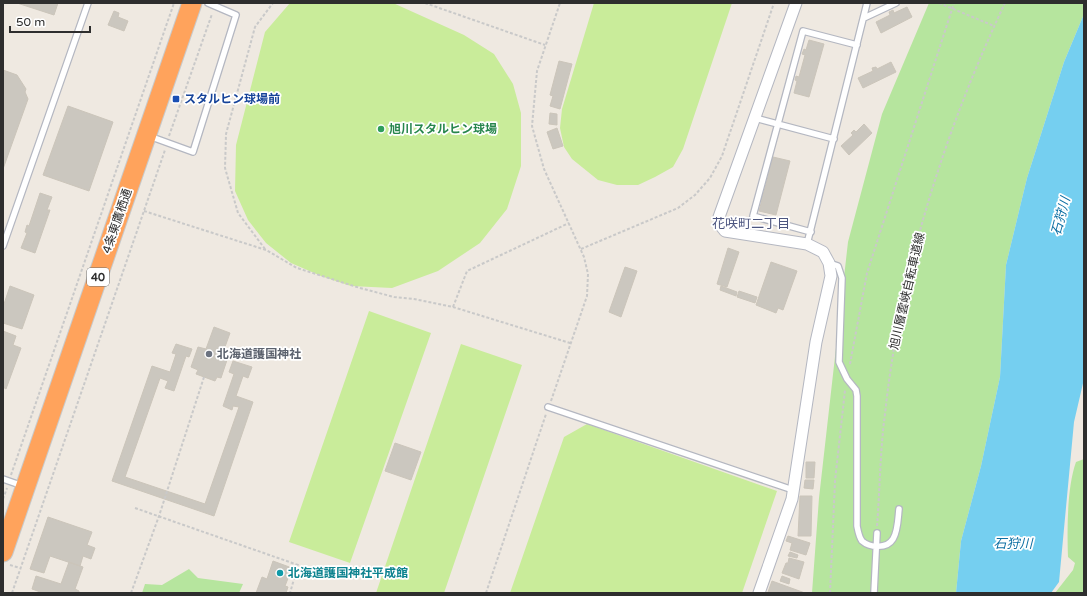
<svg xmlns="http://www.w3.org/2000/svg" width="1087" height="596" font-family="'Varela Round','Noto Sans JP',sans-serif">
	<style>
		.green { fill: #b6e59e }
		.pitch { fill: #c9ec9a }
		.water { fill: #75cff0 }
		.building { fill: #cbc7bf; stroke: #cbc5ba }
		.lines { fill: none; stroke-linecap: round; stroke-linejoin: round }
		.lane-casing { stroke: #b4b7c1; stroke-width: 8 }
		.street-casing { stroke: #b4b7c1; stroke-width: 13 }
		.highway-casing { stroke: #c9c9c9; stroke-width: 21 }
		.path { stroke: #c9c9c9; stroke-width: 2; stroke-dasharray: 3 2; stroke-linecap: butt }
		.lane { stroke: #fff; stroke-width: 5.5 }
		.street { stroke: #fff; stroke-width: 11 }
		.highway { stroke: #ffa35c; stroke-width: 19 }
		.transit-dot { fill: #1a4fb4; stroke: #fff; stroke-width: 1.5 }
		.leisure-dot { fill: #2e9e5b; stroke: #fff; stroke-width: 1.5 }
		.worship-dot { fill: #6b7280; stroke: #fff; stroke-width: 1.5 }
		.culture-dot { fill: #0f9aa8; stroke: #fff; stroke-width: 1.5 }
		.labels { text-anchor: middle; stroke-width: 3.5; stroke-linejoin: round; paint-order: stroke }
		.shield { fill: #fff; stroke: #6d6d6d; stroke-width: 1 }
		.shield-label { font-size: 11px; font-weight: bold; fill: #2e2e2e }
		.transit-label { font-size: 12px; font-weight: bold; fill: #164399; stroke: #fff; text-anchor: start }
		.leisure-label { font-size: 12px; font-weight: bold; fill: #27864d; stroke: #fff; text-anchor: start }
		.street-label { font-size: 12px; fill: #2e2e2e; stroke: #fff }
		.worship-label { font-size: 12px; font-weight: bold; fill: #5b616d; stroke: #fff; text-anchor: start }
		.culture-label { font-size: 12px; font-weight: bold; fill: #0d838f; stroke: #fff; text-anchor: start }
		.water-label { font-size: 13px; font-style: italic; fill: #0d6fa3; stroke: #fff }
		.neighbourhood-label { font-size: 13px; fill: #4d5680; stroke: #fff }
	</style>
	<rect width="100%" height="100%" fill="#efe9e1"/>
	<path class="green" d="M 929,3 L 1084,3 L 1084,14 L 1064,62 L 1027,178 L 1006,265 L 1000,377 L 981,466 L 961,541 L 956,593 L 812,593 L 819,498 L 848,242 L 882,114 Z
		M 1084,459 L 1084,593 L 1055,593 L 1073,570 L 1075,563 L 1068,557 C 1067,529 1067,487 1076,462 Z
		M 189,569 L 198,578 L 243,584 L 239,593 L 142,593 L 145,584 L 162,585 Z"/>
	<path class="pitch" d="M 290,3 L 393,3 L 464,35 L 494,54 L 513,84 L 521,113 L 521,166 L 507,209 L 480,243 L 438,271 L 392,288 L 351,286 L 321,276 L 291,263 L 266,243 L 248,220 L 235,191 L 236,145 L 265,32 Z
		M 594,3 L 732,3 L 683,149 L 673,167 L 655,177 L 638,185 L 617,185 L 598,180 L 572,159 L 564,147 L 560,128 L 562,109 Z
		M 369,311 L 431,333 L 350,563 L 289,542 Z
		M 461,344 L 522,365 L 444,593 L 376,593 Z
		M 587,424 L 777,491 L 742,593 L 510,593 L 564,437 Z"/>
	<path class="water" d="M 1084,14 L 1084,379 L 1074,422 L 1059,582 L 1051,593 L 956,593 L 961,541 L 981,466 L 1000,377 L 1006,265 L 1027,178 L 1064,62 Z"/>
	<path class="building" d="M 17,3 L 58,3 L 54,15 Z
		M 907,7 L 912,17 L 881,33 L 876,22 L 890,15 L 889,12 L 893,10 L 894,13 Z
		M 114,11 L 119,13 L 118,17 L 128,21 L 124,31 L 108,25 Z
		M 809,40 L 824,44 L 809,97 L 794,93 L 797,81 L 795,80 L 796,76 L 799,77 L 805,55 L 802,54 L 804,49 L 806,50 Z
		M 559,61 L 572,64 L 560,109 L 550,106 L 553,96 L 550,95 Z
		M 891,62 L 896,72 L 863,88 L 858,78 L 873,71 L 872,68 L 876,67 L 877,69 Z
		M 3,70 L 17,75 L 26,89 L 25,92 L 28,99 L 3,169 Z
		M 68,106 L 113,122 L 89,191 L 43,175 Z
		M 550,113 L 557,114 L 557,125 L 549,124 Z
		M 864,124 L 872,133 L 849,155 L 841,146 L 853,135 L 851,133 L 854,130 L 856,132 Z
		M 557,128 L 563,146 L 553,149 L 547,132 Z
		M 773,157 L 790,161 L 776,215 L 759,211 L 762,200 L 760,200 L 761,195 L 763,195 L 769,173 L 768,173 L 769,168 L 770,168 Z
		M 40,193 L 52,197 L 47,210 L 50,210 L 35,253 L 21,248 L 27,233 L 25,232 L 27,225 L 29,226 Z
		M 728,248 L 739,252 L 727,287 L 717,284 Z
		M 771,262 L 797,271 L 783,310 L 778,308 L 776,313 L 756,305 Z
		M 625,267 L 637,271 L 621,317 L 609,312 Z
		M 10,286 L 34,295 L 22,329 L 3,323 L 3,307 Z
		M 721,286 L 737,292 L 736,296 L 720,290 Z
		M 739,291 L 757,297 L 755,303 L 737,297 Z
		M 214,327 L 230,333 L 221,358 L 227,360 L 221,378 L 217,377 L 215,381 L 196,374 L 198,370 L 191,367 L 198,347 L 206,349 Z
		M 3,331 L 16,336 L 13,345 L 21,348 L 6,389 L 3,387 Z
		M 176,344 L 192,349 L 189,357 L 186,356 L 174,391 L 165,388 L 168,381 L 160,378 L 125,477 L 205,504 L 239,407 L 233,406 L 232,410 L 223,406 L 234,374 L 229,372 L 233,361 L 252,367 L 248,378 L 243,376 L 236,396 L 253,402 L 214,516 L 112,481 L 152,366 L 170,372 L 176,354 L 172,353 Z
		M 395,443 L 421,452 L 411,480 L 385,471 Z
		M 806,462 L 815,462 L 814,478 L 806,478 Z
		M 805,480 L 814,480 L 813,489 L 804,488 Z
		M 800,496 L 812,496 L 811,536 L 798,536 Z
		M 48,517 L 92,532 L 87,545 L 95,548 L 91,559 L 83,556 L 80,566 L 50,556 L 44,573 L 30,569 Z
		M 788,536 L 810,543 L 806,555 L 790,550 L 792,543 L 786,541 Z
		M 790,552 L 798,555 L 797,558 L 788,556 Z
		M 789,558 L 804,562 L 799,579 L 782,573 L 786,563 L 788,563 Z
		M 273,561 L 292,568 L 285,586 L 288,587 L 286,593 L 256,593 L 262,577 L 267,579 Z
		M 69,562 L 83,567 L 75,589 L 79,591 L 79,593 L 43,593 L 32,589 L 36,576 L 61,584 Z
		M 782,576 L 790,579 L 789,584 L 780,581 Z
		M 772,581 L 805,593 L 768,592 Z"/>
	<g class="lines">
		<defs>
			<path id="lane" d="M 864,18 L 896,3
				M 755,118 L 834,139
				M 149,136 L 193,152 L 236,15 L 208,3
				M 811,232 L 753,216 L 803,31 L 857,45
				M 807,244 L 867,3
				M 3,246 L 88,3
				M 829,263 L 838,266 L 842,278 L 839,362 L 847,379 L 856,390 L 857,396 L 857,526 C 858,531 859,537 862,541 C 870,548 887,549 893,539 C 898,531 898,518 899,509
				M 548,407 L 793,490
				M 3,479 L 23,486
				M 874,593 L 877,533"/>
			<path id="street" d="M 759,593 L 792,499 L 816,342 L 831,276 L 829,263 L 823,252 L 807,244 L 725,231 L 721,226 L 719,217 L 796,3"/>
			<path id="highway" d="M 3,552 L 192,3"/>
		</defs>
		<use href="#lane" class="lane-casing"/>
		<use href="#street" class="street-casing"/>
		<use href="#highway" class="highway-casing"/>
		<path class="path" d="M 425,3 L 545,45
			M 939,3 L 994,26
			M 169,136 L 212,14
			M 144,211 L 266,250 L 297,268 L 360,288 L 394,297 L 414,299 L 453,307 L 570,343
			M 265,249 L 238,213 L 225,168 L 226,134 L 255,27 L 273,3
			M 581,249 L 678,208 L 695,195 L 710,178 L 722,156 L 774,3
			M 453,307 L 467,271 L 569,223
			M 850,364 L 867,273 L 954,3
			M 551,401 L 587,296 L 588,274 L 584,257 L 544,169 L 532,126 L 537,71 L 560,3
			M 11,475 L 174,3
			M 3,499 L 7,488
			M 135,508 L 298,565 L 290,593
			M 877,526 C 880,489 880,451 885,414 C 900,272 944,132 1005,3
			M 10,565 L 20,568
			M 12,593 L 165,150
			M 131,593 L 159,516 L 204,377
			M 486,593 L 546,414
			M 830,593 L 835,481 L 845,390"/>
		<use href="#lane" class="lane"/>
		<use href="#street" class="street"/>
		<use href="#highway" class="highway"/>
	</g>
	<rect class="transit-dot" x="172" y="95" width="8" height="8" rx="2"/>
	<circle class="leisure-dot" cx="381" cy="129" r="4"/>
	<circle class="worship-dot" cx="209" cy="354" r="4"/>
	<circle class="culture-dot" cx="280" cy="573" r="4"/>
	<g class="labels">
		<rect class="shield" x="87" y="268" width="22" height="18" rx="3"/>
		<g class="shield-label">
			<text x="98" y="281">40</text>
		</g>
		<g class="transit-label">
			<text x="184" y="103">スタルヒン球場前</text>
		</g>
		<g class="leisure-label">
			<text x="389" y="133">旭川スタルヒン球場</text>
		</g>
		<g class="street-label">
			<text transform="translate(117 221) rotate(-71)" y="4">4条東鷹栖通</text>
			<text transform="translate(907 291) rotate(-77)" y="4">旭川層雲峡自転車道線</text>
		</g>
		<g class="worship-label">
			<text x="217" y="358">北海道護国神社</text>
		</g>
		<g class="culture-label">
			<text x="288" y="577">北海道護国神社平成館</text>
		</g>
		<g class="water-label">
			<text transform="translate(1060 216) rotate(-75)" y="5">石狩川</text>
			<text x="1013" y="548">石狩川</text>
		</g>
		<g class="neighbourhood-label">
			<text x="751" y="228">花咲町二丁目</text>
		</g>
	</g>
	<rect width="1087" height="596" fill="none" stroke="#2e2e2e" stroke-width="8"/>
	<path d="M10 26v6h80v-6" fill="none" stroke="#2e2e2e" stroke-width="2"/>
	<text x="16" y="26" font-size="12" fill="#2e2e2e" stroke="#ffffff" stroke-width="3" paint-order="stroke">50 m</text>
</svg>
